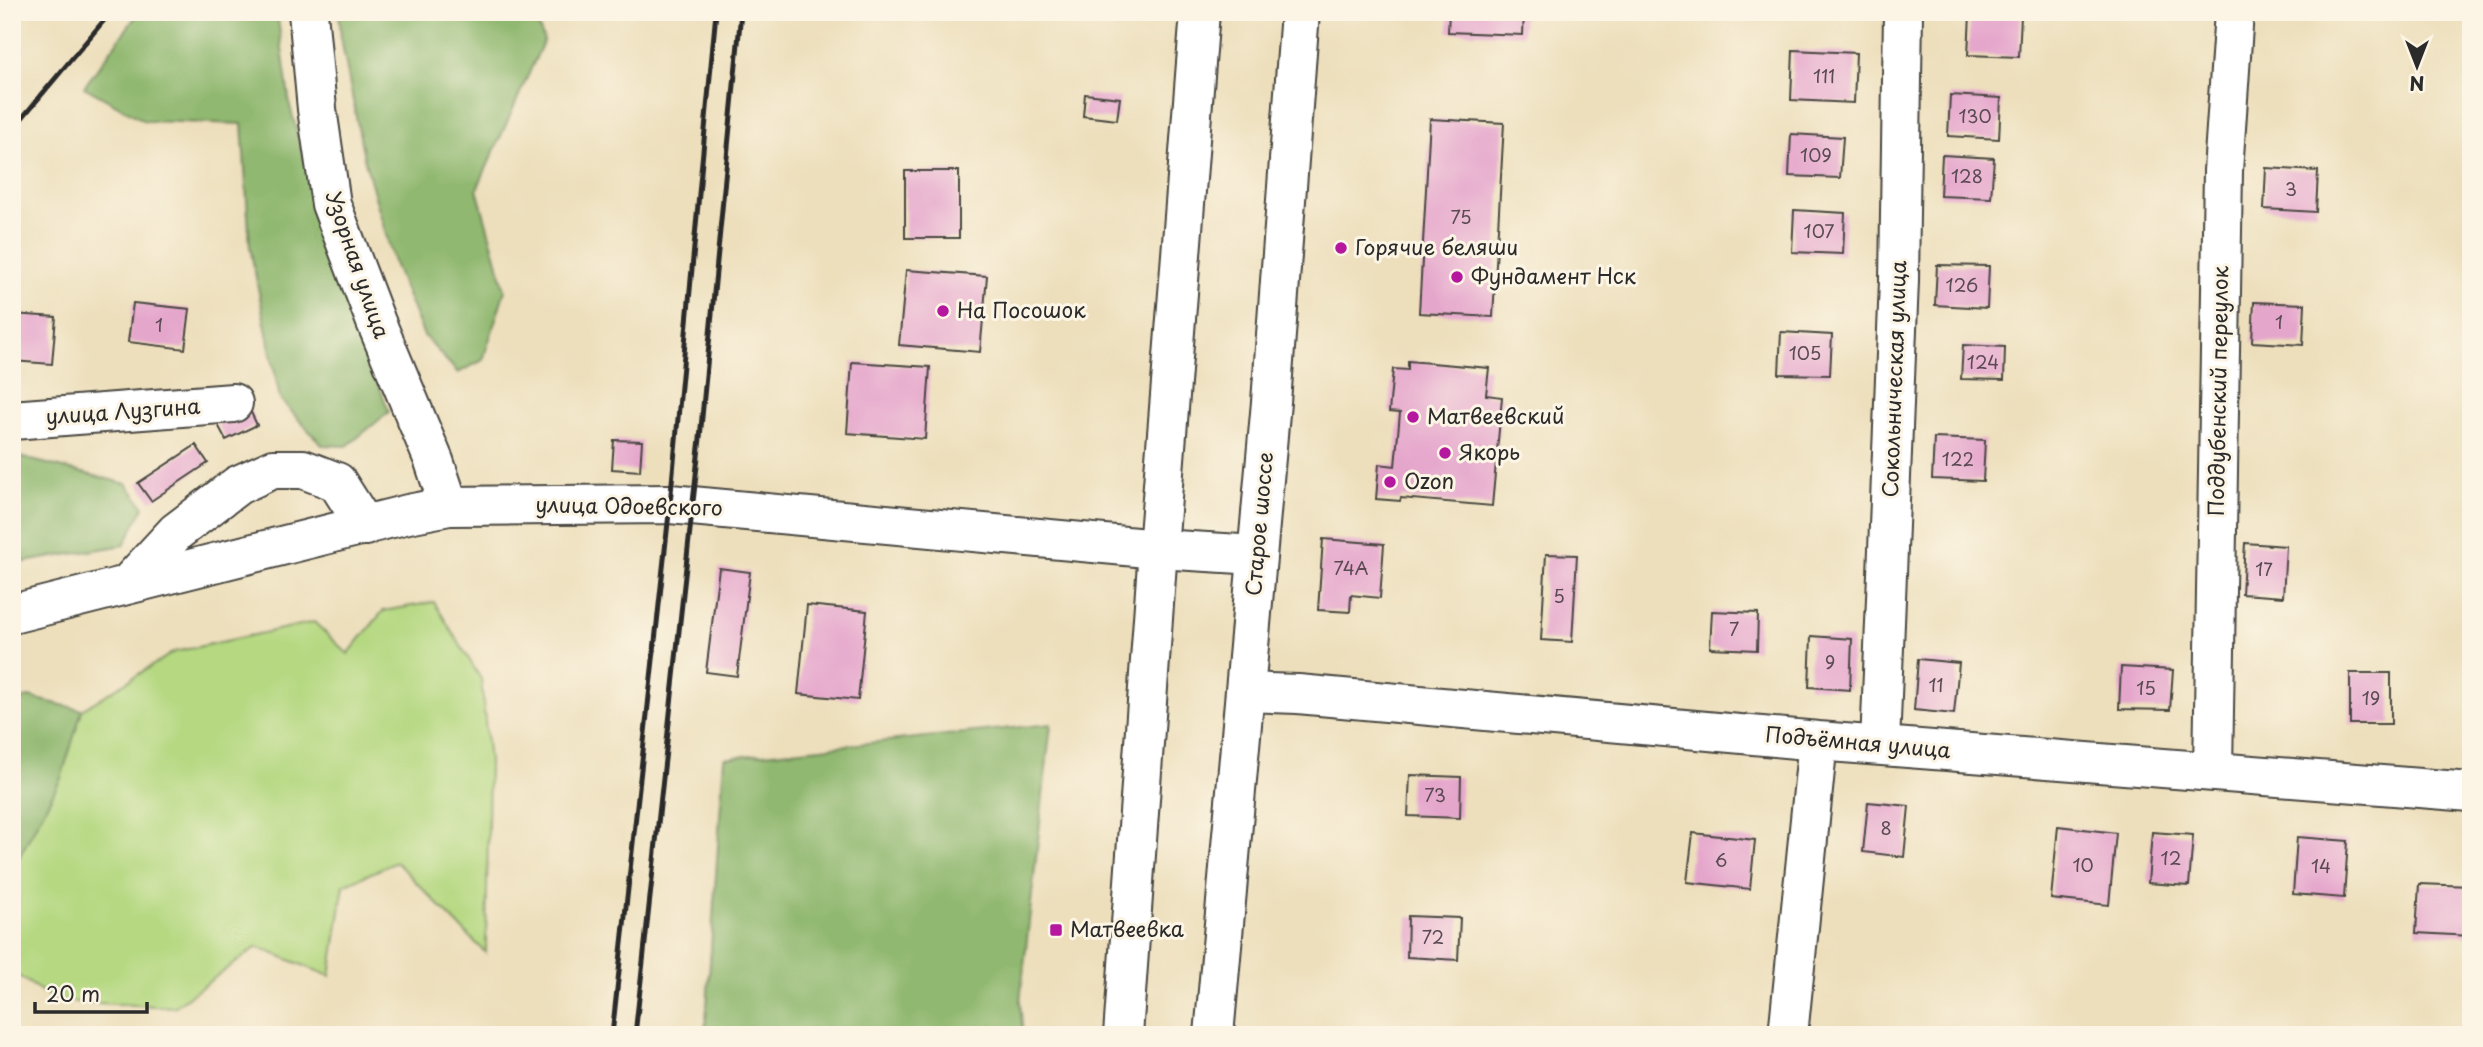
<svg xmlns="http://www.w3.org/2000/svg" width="2483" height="1047" font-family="'Playpen Sans',sans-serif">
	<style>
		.green { fill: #b5d881; stroke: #708256; stroke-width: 2 }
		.forest { fill: #90b86f; stroke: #5e724d; stroke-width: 2 }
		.building { fill: #e5a6cc }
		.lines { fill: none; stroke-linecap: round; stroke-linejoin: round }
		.minor-casing { stroke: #484641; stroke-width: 42 }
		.highway-casing { stroke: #484641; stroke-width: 42 }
		.minor { stroke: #fff; stroke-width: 38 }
		.highway { stroke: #fff; stroke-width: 38 }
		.rail { stroke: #2b2b2b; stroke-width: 5 }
		.poi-dot { fill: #b5179e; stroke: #fcf5e5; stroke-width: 2.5 }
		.labels { text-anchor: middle; stroke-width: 6; stroke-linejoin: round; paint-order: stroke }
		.number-label { font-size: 18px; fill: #5a4a53 }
		.poi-label { font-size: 21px; fill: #2b2b2b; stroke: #fcf5e5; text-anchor: start }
		.street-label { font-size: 21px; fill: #2b2b2b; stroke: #fcf5e5 }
	</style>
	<rect width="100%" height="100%" fill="#fcf5e5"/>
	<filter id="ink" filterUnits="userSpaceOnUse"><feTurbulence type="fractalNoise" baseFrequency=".0143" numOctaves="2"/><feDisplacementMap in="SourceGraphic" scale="14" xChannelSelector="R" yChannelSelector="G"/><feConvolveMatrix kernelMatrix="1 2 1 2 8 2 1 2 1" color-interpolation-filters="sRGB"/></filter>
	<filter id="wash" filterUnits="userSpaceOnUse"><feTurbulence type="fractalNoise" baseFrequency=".00686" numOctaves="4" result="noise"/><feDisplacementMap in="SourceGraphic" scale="28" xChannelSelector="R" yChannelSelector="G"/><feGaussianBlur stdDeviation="1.57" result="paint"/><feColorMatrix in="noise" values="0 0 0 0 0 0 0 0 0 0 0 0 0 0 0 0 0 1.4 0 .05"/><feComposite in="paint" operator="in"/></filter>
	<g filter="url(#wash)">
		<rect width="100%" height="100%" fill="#eddfbc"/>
		<path class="green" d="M 434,602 L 481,679 L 489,762 L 486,953 L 396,862 L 344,885 L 330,976 L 257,947 L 174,1007 L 57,1001 L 12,972 L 12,870 L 61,778 L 82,710 L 174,652 L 314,622 L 348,654 L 383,611 Z"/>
		<path class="forest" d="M 139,12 L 277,12 L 290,106 L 326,243 L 389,412 L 347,446 L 322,445 L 280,399 L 250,247 L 242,124 L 145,121 L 84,87 Z
			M 339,12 L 533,12 L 544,40 L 477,189 L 505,290 L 483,360 L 458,373 L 424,336 L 395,266 L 364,158 L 341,38 Z
			M 12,455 L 127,484 L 144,507 L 124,545 L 12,564 Z
			M 29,697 L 82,710 L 61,778 L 12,870 L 12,701 Z
			M 1051,724 L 1020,1002 L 1023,1035 L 705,1035 L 724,758 Z"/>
		<g id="blocks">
			<path class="building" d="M 1449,12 L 1524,12 L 1523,35 L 1448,32 Z
				M 1970,14 L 2021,16 L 2019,57 L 1968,55 Z
				M 1793,50 L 1856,53 L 1854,103 L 1791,100 Z
				M 1085,94 L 1120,98 L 1117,120 L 1083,116 Z
				M 1950,95 L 2001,98 L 1999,139 L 1948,136 Z
				M 1430,119 L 1504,123 L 1493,317 L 1419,313 Z
				M 1791,134 L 1843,137 L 1840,178 L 1789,176 Z
				M 1942,155 L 1994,158 L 1991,198 L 1940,196 Z
				M 2266,168 L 2318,171 L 2316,212 L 2264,209 Z
				M 905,171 L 959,171 L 959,238 L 905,238 Z
				M 1794,210 L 1845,213 L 1843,254 L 1792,252 Z
				M 1937,265 L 1989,266 L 1987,308 L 1935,305 Z
				M 906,270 L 987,276 L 980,352 L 899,345 Z
				M 2254,302 L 2305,304 L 2303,345 L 2252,342 Z
				M 133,303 L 190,309 L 185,349 L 128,342 Z
				M 12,314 L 56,317 L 52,364 L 12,361 Z
				M 1781,332 L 1832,335 L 1830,375 L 1779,374 Z
				M 1963,345 L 2005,347 L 2004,380 L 1961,379 Z
				M 1408,361 L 1489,368 L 1486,395 L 1502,397 L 1492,506 L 1401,498 L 1400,501 L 1376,499 L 1379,464 L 1395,466 L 1400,413 L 1389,412 L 1393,369 L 1408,370 Z
				M 852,362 L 930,367 L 925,439 L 847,433 Z
				M 249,408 L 257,425 L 226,440 L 217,423 Z
				M 1934,438 L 1985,440 L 1983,481 L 1932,479 Z
				M 614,440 L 642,441 L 640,471 L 612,469 Z
				M 196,445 L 208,463 L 151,501 L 138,483 Z
				M 1323,539 L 1384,544 L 1380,598 L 1351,595 L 1350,612 L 1318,610 Z
				M 2245,543 L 2286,546 L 2283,597 L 2242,594 Z
				M 1546,554 L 1577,555 L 1572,642 L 1541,640 Z
				M 719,568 L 750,572 L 737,676 L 706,672 Z
				M 807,605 L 867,611 L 858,700 L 798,694 Z
				M 1712,611 L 1758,613 L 1757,650 L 1710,648 Z
				M 1811,636 L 1852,639 L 1850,690 L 1809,687 Z
				M 1918,659 L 1959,663 L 1954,714 L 1914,710 Z
				M 2121,667 L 2173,670 L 2170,710 L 2119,709 Z
				M 2350,673 L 2391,673 L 2391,724 L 2350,724 Z
				M 1410,775 L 1461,777 L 1460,818 L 1408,816 Z
				M 1868,802 L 1909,806 L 1904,857 L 1863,852 Z
				M 2058,826 L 2116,833 L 2109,905 L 2051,899 Z
				M 2152,832 L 2193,835 L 2189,886 L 2148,883 Z
				M 1693,833 L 1755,840 L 1750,889 L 1687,882 Z
				M 2297,837 L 2348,841 L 2344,898 L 2293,894 Z
				M 2419,884 L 2471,886 L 2471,936 L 2416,933 Z
				M 1408,916 L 1460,918 L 1458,960 L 1407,957 Z"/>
		</g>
	</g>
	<g filter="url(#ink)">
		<use href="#blocks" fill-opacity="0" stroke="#484641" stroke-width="2"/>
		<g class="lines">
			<defs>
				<path id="minor" d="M 308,12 L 317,109 L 331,204 L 376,322 L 434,461 L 449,506
					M 12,420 L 233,403
					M 127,585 L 176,532 L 238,485 L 273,469 L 303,469 L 337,482 L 365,526
					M 12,614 L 408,514 L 449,506 L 670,504 L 1158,549 L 1257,555
					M 1245,692 L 1298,694 L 1818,741 L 2471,792
					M 1880,745 L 1899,281 L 1903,12
					M 2213,771 L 2223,171 L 2234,12
					M 1788,1035 L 1818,741"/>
				<path id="highway" d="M 1123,1035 L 1158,549 L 1200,12
					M 1214,1035 L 1271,402 L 1300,12"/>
			</defs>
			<use href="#minor" class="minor-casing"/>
			<use href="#highway" class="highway-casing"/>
			<use href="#minor" class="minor"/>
			<use href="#highway" class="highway"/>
			<path class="rail" d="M 12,130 L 111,12
				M 612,1035 L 670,504 L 716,12
				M 635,1035 L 700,438 L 741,12"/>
		</g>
	</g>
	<g class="poi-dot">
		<circle cx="1341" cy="248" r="7"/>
		<circle cx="1457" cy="277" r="7"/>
		<circle cx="943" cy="311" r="7"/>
		<circle cx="1413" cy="417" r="7"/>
		<circle cx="1445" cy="453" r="7"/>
		<circle cx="1390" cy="482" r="7"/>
		<rect x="1049" y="923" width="14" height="14" rx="3.5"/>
	</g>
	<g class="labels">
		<g class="number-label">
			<text x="1824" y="83">111</text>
			<text x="1975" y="123">130</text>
			<text x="1816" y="162">109</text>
			<text x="1967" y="183">128</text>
			<text x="2291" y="196">3</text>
			<text x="1461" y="224">75</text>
			<text x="1819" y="238">107</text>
			<text x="1962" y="292">126</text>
			<text x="2279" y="329">1</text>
			<text x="159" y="332">1</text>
			<text x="1805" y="360">105</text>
			<text x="1983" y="369">124</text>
			<text x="1958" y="466">122</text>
			<text x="1351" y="575">74А</text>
			<text x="2264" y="576">17</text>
			<text x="1559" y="603">5</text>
			<text x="1734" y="636">7</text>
			<text x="1830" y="669">9</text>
			<text x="1936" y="692">11</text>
			<text x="2146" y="695">15</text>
			<text x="2371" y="705">19</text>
			<text x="1435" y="802">73</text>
			<text x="1886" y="835">8</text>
			<text x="2171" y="865">12</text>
			<text x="1721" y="867">6</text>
			<text x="2083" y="872">10</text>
			<text x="2321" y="873">14</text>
			<text x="1433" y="944">72</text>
		</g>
		<g class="poi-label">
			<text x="1355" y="255">Горячие беляши</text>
			<text x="1471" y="284">Фундамент Нск</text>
			<text x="957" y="318">На Посошок</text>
			<text x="1427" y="424">Матвеевский</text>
			<text x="1459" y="460">Якорь</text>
			<text x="1404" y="489">Ozon</text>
			<text x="1070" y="937">Матвеевка</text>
		</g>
		<g class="street-label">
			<text transform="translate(357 265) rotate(71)" y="7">Узорная улица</text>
			<text transform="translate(1895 379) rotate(-88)" y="7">Сокольническая улица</text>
			<text transform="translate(2219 391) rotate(-89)" y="7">Поддубенский переулок</text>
			<text transform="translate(123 412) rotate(-4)" y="7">улица Лузгина</text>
			<text transform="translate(629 507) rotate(1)" y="7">улица Одоевского</text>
			<text transform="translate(1260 524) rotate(-85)" y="7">Старое шоссе</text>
			<text transform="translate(1858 743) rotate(5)" y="7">Подъёмная улица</text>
		</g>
	</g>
	<rect width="2483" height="1047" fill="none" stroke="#fcf5e5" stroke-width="42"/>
	<g transform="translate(2417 66) rotate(180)" stroke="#fcf5e5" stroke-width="5" paint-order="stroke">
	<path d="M0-5L12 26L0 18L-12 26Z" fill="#2b2b2b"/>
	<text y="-10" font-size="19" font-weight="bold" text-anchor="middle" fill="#2b2b2b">N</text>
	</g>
	<path d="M35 1002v10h112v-10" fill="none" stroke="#2b2b2b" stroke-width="3.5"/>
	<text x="46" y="1002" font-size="21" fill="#2b2b2b" stroke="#fcf5e5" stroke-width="5" paint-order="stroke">20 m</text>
</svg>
